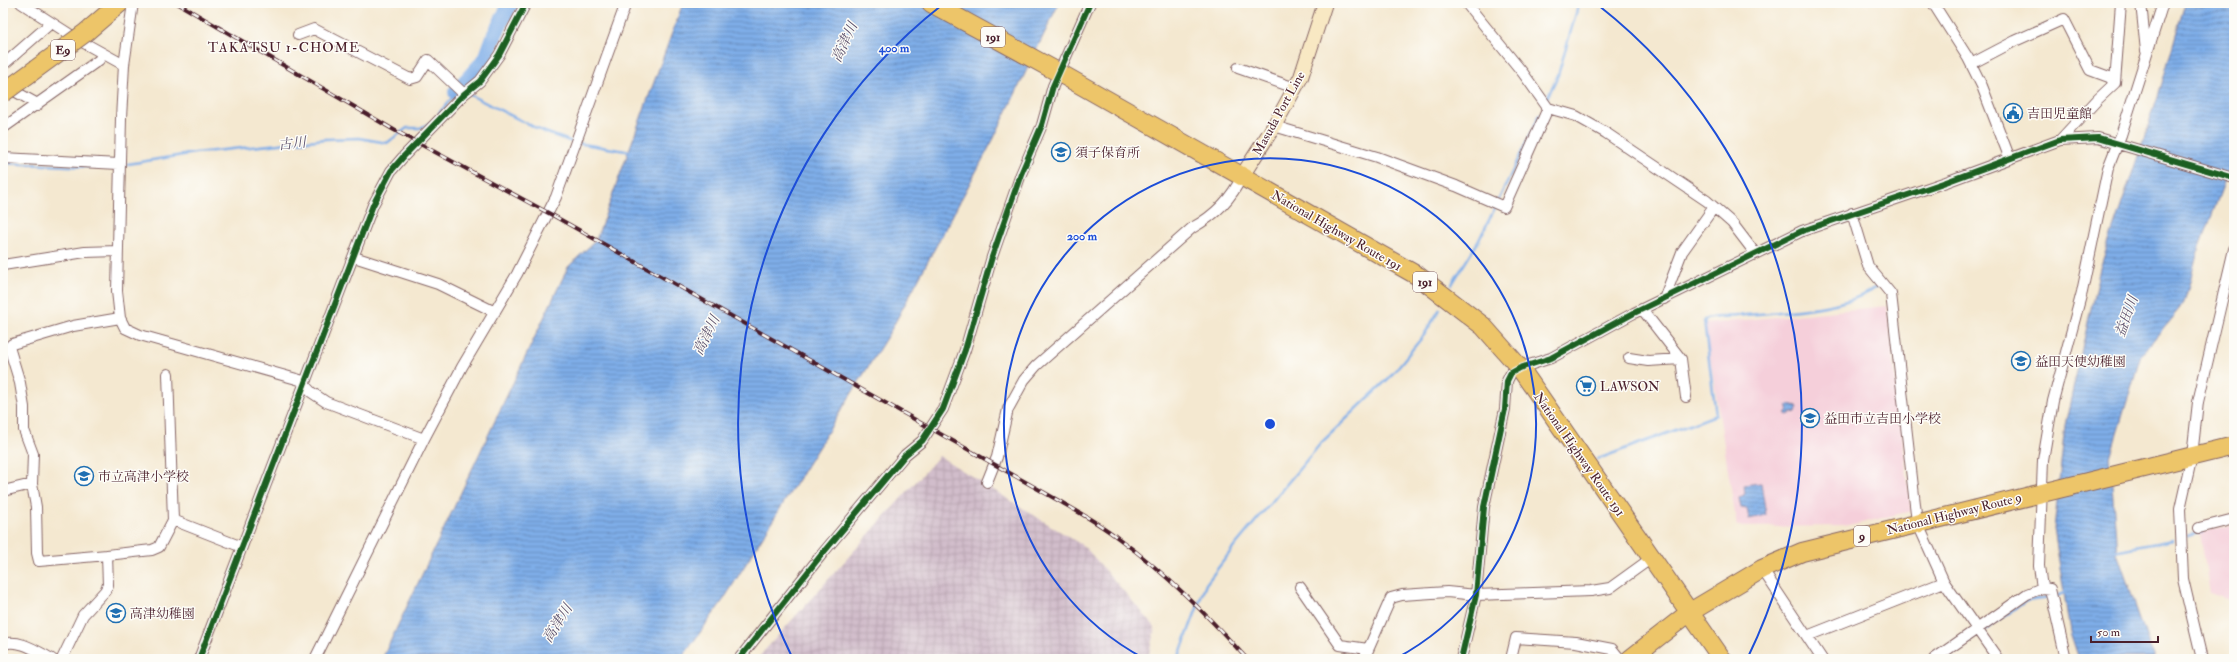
<svg xmlns="http://www.w3.org/2000/svg" width="2237" height="662" font-family="'IM FELL Double Pica','Noto Serif JP',serif">
	<style>
		.built { fill: #f5cfda }
		.industrial { fill: url(#industrial-grid) }
		.water { fill: url(#water-rules); stroke: #64668a }
		.lines { fill: none; stroke-linecap: round; stroke-linejoin: round }
		.stream { stroke: #7eade8; stroke-width: 2.5 }
		.river { stroke: #7eade8; stroke-width: 16 }
		.street-casing { stroke: #866565; stroke-width: 12 }
		.secondary-casing { stroke: #866565; stroke-width: 16 }
		.highway-casing { stroke: #866565; stroke-width: 20 }
		.street { stroke: #fff; stroke-width: 10 }
		.secondary { stroke: #f8e8c3; stroke-width: 14 }
		.highway { stroke: #edc569; stroke-width: 18 }
		.rail-casing { stroke: #4a1f2b; stroke-width: 4 }
		.rail { stroke: #fdfcf7; stroke-width: 2.5; stroke-dasharray: 8; stroke-linecap: butt }
		.highway-bridge-casing { stroke: #866565; stroke-width: 20; stroke-linecap: butt }
		.highway-bridge { stroke: #edc569; stroke-width: 18 }
		.cycleway-casing { stroke: #fdfcf7; stroke-width: 8 }
		.cycleway { stroke: #1b5e20; stroke-width: 6 }
		.ring { fill: none; stroke: #1d4ed8; stroke-width: 2 }
		.labels { text-anchor: middle; stroke-width: 3; stroke-linejoin: round; paint-order: stroke }
		.shield { fill: #fdfcf7; stroke: #806168; stroke-width: 1 }
		.shield-label { font-size: 12px; font-weight: bold; fill: #4a1f2b }
		.street-label { font-size: 13px; fill: #4a1f2b; stroke: #fdfcf7 }
		.poi-label { font-size: 13px; fill: #4a1f2b; stroke: #fdfcf7; text-anchor: start }
		.water-label { font-size: 14px; font-style: italic; fill: #5c516d; stroke: #fdfcf7 }
		.neighbourhood-label { font-size: 14px; letter-spacing: 1px; fill: #4a1f2b; stroke: #fdfcf7 }
		.centre { fill: #1d4ed8; stroke: #fdfcf7; stroke-width: 2 }
		.ring-label { font-size: 12px; text-anchor: middle; font-weight: bold; fill: #1d4ed8; stroke: #fdfcf7; stroke-width: 3; stroke-linejoin: round; paint-order: stroke }
	</style>
	<defs>
		<pattern id="industrial-grid" width="8" height="8" patternUnits="userSpaceOnUse"><rect width="8" height="8" fill="#d1bdcb"/><path d="M0 4h8M4 0v8" fill="none" stroke="#b5a2ae"/></pattern>
		<pattern id="water-rules" width="6" height="5" patternUnits="userSpaceOnUse"><rect width="6" height="5" fill="#7eade8"/><path d="M0 2.5h6" fill="none" stroke="#698cbc"/></pattern>
	</defs>
	<rect width="100%" height="100%" fill="#fdfcf7"/>
	<filter id="ink" filterUnits="userSpaceOnUse"><feTurbulence type="fractalNoise" baseFrequency=".025" numOctaves="2"/><feDisplacementMap in="SourceGraphic" scale="8" xChannelSelector="R" yChannelSelector="G"/><feConvolveMatrix kernelMatrix="1 2 1 2 8 2 1 2 1" color-interpolation-filters="sRGB"/></filter>
	<filter id="wash" filterUnits="userSpaceOnUse"><feTurbulence type="fractalNoise" baseFrequency=".012" numOctaves="4" result="noise"/><feDisplacementMap in="SourceGraphic" scale="16" xChannelSelector="R" yChannelSelector="G"/><feGaussianBlur stdDeviation="0.9" result="paint"/><feColorMatrix in="noise" values="0 0 0 0 0 0 0 0 0 0 0 0 0 0 0 0 0 1.4 0 .05"/><feComposite in="paint" operator="in"/></filter>
	<g filter="url(#wash)">
		<rect width="100%" height="100%" fill="#f4e8d0"/>
		<path class="built" d="M 1887,306 L 1911,511 L 1849,526 L 1737,527 L 1705,324 Z
			M 2234,525 L 2234,602 L 2210,593 L 2200,533 Z"/>
		<path class="industrial" d="M 939,456 L 1085,547 L 1155,627 L 1148,659 L 757,659 Z"/>
		<path class="water" d="M 683,3 L 1059,3 L 993,140 L 891,330 L 724,599 L 681,659 L 382,659 L 568,267 L 596,240 Z
			M 2185,3 L 2234,3 L 2234,156 L 2197,255 L 2184,303 L 2141,355 L 2110,457 L 2117,553 L 2154,659 L 2079,659 L 2070,632 L 2054,529 L 2065,425 L 2100,268 L 2158,97 Z
			M 1789,405 L 1798,407 L 1796,412 L 1787,415 L 1785,413 L 1789,410 L 1787,407 Z
			M 1761,483 L 1766,515 L 1749,519 L 1747,509 L 1741,508 L 1739,498 L 1745,494 L 1744,485 Z"/>
		<g class="lines">
			<path class="stream" d="M 468,94 L 542,131 L 572,142
				M 1546,100 L 1558,75 L 1579,3
				M 439,113 L 457,92
				M 577,143 L 632,152
				M 3,163 L 89,167
				M 122,165 L 195,153 L 326,139 L 359,138 L 387,143 L 407,128 L 420,128 L 430,123
				M 1498,201 L 1540,114
				M 1452,284 L 1478,242 L 1496,206
				M 1598,459 L 1716,415 L 1704,320 C 1712,316 1727,317 1737,316 C 1774,312 1851,310 1879,285
				M 2188,536 L 2203,532
				M 2114,551 L 2173,540
				M 2054,597 L 2066,592
				M 1982,632 L 2026,601 L 2049,598
				M 1178,659 L 1206,584 L 1234,547 L 1321,443 L 1389,378 L 1424,335 L 1440,309
				M 1944,659 L 1978,635"/>
			<path class="river" d="M 456,92 L 486,59 L 495,34 L 511,3"/>
		</g>
	</g>
	<g filter="url(#ink)">
		<g class="lines">
			<defs>
				<path id="street" d="M 21,3 L 77,39 L 124,65
					M 133,3 L 124,65 L 121,118 L 117,291 L 120,318 L 125,328 L 140,335 L 300,380 L 311,392 L 326,402 L 424,439
					M 1466,3 L 1523,73 L 1548,108 L 1576,116 L 1606,133 L 1707,201 L 1732,223 L 1755,253
					M 1933,3 L 1968,58 L 1982,86 L 2010,159
					M 2141,3 L 2146,51
					M 298,35 L 314,29 L 410,79 L 417,77 L 428,60 L 464,94
					M 1971,64 L 2015,41 L 2064,19 L 2090,70 L 2109,77 L 2115,83
					M 3,65 L 51,23
					M 1238,68 L 1295,88
					M 7,87 L 34,102 L 37,106
					M 1274,126 L 1377,157 L 1456,186 L 1504,207 L 1548,108
					M 3,128 L 99,60 L 103,54
					M 2060,140 L 2098,99 L 2115,83 L 2121,3
					M 3,158 L 119,164
					M 1852,213 L 1868,266 L 1891,294 L 1917,522 L 1944,582 L 1998,659
					M 354,257 L 438,284 L 495,312
					M 3,265 L 85,252 L 118,251
					M 1664,299 L 1682,252 L 1714,207
					M 1642,309 L 1681,359 L 1686,397
					M 1629,358 L 1648,361 L 1681,359
					M 987,482 L 997,457 L 1008,409 L 1024,380 L 1036,366 L 1192,228 C 1214,216 1231,200 1242,176
					M 3,491 L 32,484
					M 173,520 L 242,547
					M 2199,528 L 2234,519
					M 107,555 L 39,561 L 37,553 L 36,507 L 32,484 L 33,454 L 24,430 L 24,407 L 20,383 L 9,347 L 12,344 L 73,326 L 120,318
					M 1762,569 L 1822,659
					M 1300,587 L 1340,645 L 1368,649
					M 2042,588 L 2039,566 L 2043,460 L 2053,401 L 2082,292 L 2108,168 L 2121,135 L 2163,3
					M 1807,636 L 1944,582
					M 3,644 C 21,639 36,651 52,659
					M 62,659 L 83,615 L 105,591 L 108,585 L 107,555 L 152,550 L 159,547 L 173,520 L 168,374
					M 199,659 L 373,205 L 391,171 L 404,156 L 464,94 L 480,81 L 499,55 L 526,3
					M 315,659 L 424,439 L 462,367 L 517,274 L 556,197 L 626,3
					M 739,659 L 822,554 L 905,455 L 922,441 L 943,409 L 965,350 L 992,257 L 1021,174 L 1042,125 L 1053,86 L 1090,3
					M 1364,659 L 1391,598 L 1402,595 L 1447,592 L 1476,595 L 1591,591 L 1610,588 L 1653,557
					M 1461,659 L 1476,595 L 1484,507 L 1505,409 L 1507,381 L 1511,373 L 1520,368 L 1551,358 L 1634,313 L 1802,231 L 1946,182 L 2060,140 L 2098,138 L 2234,178
					M 1511,659 L 1516,638 L 1576,642 L 1612,649 L 1620,659
					M 1934,659 L 2027,594 L 2042,588 L 2050,589 L 2066,659
					M 2202,659 L 2183,579 L 2180,509 L 2192,456 L 2198,402 L 2234,249"/>
				<path id="secondary" d="M 1242,176 L 1274,126 L 1301,77 L 1325,3"/>
				<path id="highway" d="M 931,3 L 1056,71 L 1418,276 L 1483,326 L 1520,368 L 1722,659
					M 1630,659 L 1690,612 L 1762,569 L 1802,552 L 2234,446"/>
			</defs>
			<use href="#street" class="street-casing"/>
			<use href="#secondary" class="secondary-casing"/>
			<use href="#highway" class="highway-casing"/>
			<use href="#street" class="street"/>
			<use href="#secondary" class="secondary"/>
			<use href="#highway" class="highway"/>
			<defs>
				<path id="rail" d="M 177,3 L 394,130 L 554,216 L 1061,502 C 1080,513 1100,524 1118,538 C 1166,573 1207,615 1247,659"/>
			</defs>
			<use href="#rail" class="rail-casing"/>
			<use href="#rail" class="rail"/>
			<defs>
				<path id="highway-bridge" d="M 3,93 L 85,33 L 120,3"/>
			</defs>
			<use href="#highway-bridge" class="highway-bridge-casing"/>
			<use href="#highway-bridge" class="highway-bridge"/>
			<defs>
				<path id="cycleway" d="M 199,659 L 373,205 L 391,171 L 404,156 L 464,94 L 480,81 L 499,55 L 526,3
					M 739,659 L 822,554 L 905,455 L 922,441 L 943,409 L 965,350 L 992,257 L 1021,174 L 1042,125 L 1053,86 L 1090,3
					M 1461,659 L 1476,595 L 1484,507 L 1505,409 L 1507,381 L 1511,373 L 1520,368 L 1551,358 L 1634,313 L 1802,231 L 1946,182 L 2060,140 L 2098,138 L 2234,178"/>
			</defs>
			<use href="#cycleway" class="cycleway-casing"/>
			<use href="#cycleway" class="cycleway"/>
		</g>
	</g>
	<g class="ring">
		<path d="M1145 659A266 266 0 1 1 1395 659"/>
		<path d="M792 657A532 532 0 0 1 942 5M1598 5A532 532 0 0 1 1748 657"/>
	</g>
	<defs>
		<symbol id="civic-ring" viewBox="-11 -11 22 22"><circle r="9.5" fill="#fdfcf7" stroke="#1f6fb2" stroke-width="1.5"/><path d="M-.6-6.5H3V-4.5H.6V-3L4-1V1h2V6H-6V1h2V-1L-.6-3ZM-1.2 2.5V6h2.4V2.5Z" fill="#1f6fb2"/></symbol>
		<symbol id="school-ring" viewBox="-11 -11 22 22"><circle r="9.5" fill="#fdfcf7" stroke="#1f6fb2" stroke-width="1.5"/><path d="M0-5L7-2L0 1L-7-2ZM-4 1L0 2.5L4 1V4Q0 6-4 4Z" fill="#1f6fb2"/></symbol>
		<symbol id="supermarket-ring" viewBox="-11 -11 22 22"><circle r="9.5" fill="#fdfcf7" stroke="#1f6fb2" stroke-width="1.5"/><path d="M-6-5.5h2.5l.6 2H6L4.5 2H-2.5L-4.4-4H-6ZM-1.5 3.2a1.3 1.3 0 1 0 .1 0ZM3 3.2a1.3 1.3 0 1 0 .1 0Z" fill="#1f6fb2"/></symbol>
	</defs>
	<g fill-rule="evenodd">
		<use href="#civic-ring" x="2002" y="102" width="22" height="22"/>
		<use href="#school-ring" x="1050" y="141" width="22" height="22"/>
		<use href="#school-ring" x="2010" y="350" width="22" height="22"/>
		<use href="#supermarket-ring" x="1575" y="375" width="22" height="22"/>
		<use href="#school-ring" x="1799" y="407" width="22" height="22"/>
		<use href="#school-ring" x="73" y="465" width="22" height="22"/>
		<use href="#school-ring" x="105" y="602" width="22" height="22"/>
	</g>
	<g class="labels">
		<g class="shield">
			<rect x="981" y="27" width="24" height="20" rx="3"/>
			<rect x="51" y="40" width="24" height="20" rx="3"/>
			<rect x="1413" y="272" width="24" height="20" rx="3"/>
			<rect x="1854" y="526" width="16" height="20" rx="3"/>
		</g>
		<g class="shield-label">
			<text x="993" y="41">191</text>
			<text x="63" y="54">E9</text>
			<text x="1425" y="286">191</text>
			<text x="1862" y="540">9</text>
		</g>
		<g class="street-label">
			<text transform="translate(1278 113) rotate(-61)" y="5">Masuda Port Line</text>
			<text transform="translate(1337 230) rotate(30)" y="5">National Highway Route 191</text>
			<text transform="translate(1580 454) rotate(55)" y="5">National Highway Route 191</text>
			<text transform="translate(1954 513) rotate(-14)" y="5">National Highway Route 9</text>
		</g>
		<g class="poi-label">
			<text x="2027" y="118">吉田児童館</text>
			<text x="1075" y="157">須子保育所</text>
			<text x="2035" y="366">益田天使幼稚園</text>
			<text x="1600" y="391">LAWSON</text>
			<text x="1824" y="423">益田市立吉田小学校</text>
			<text x="98" y="481">市立高津小学校</text>
			<text x="130" y="618">高津幼稚園</text>
		</g>
		<g class="water-label">
			<text transform="translate(844 42) rotate(-65)" y="5">高津川</text>
			<text transform="translate(292 143) rotate(-6)" y="5">古川</text>
			<text transform="translate(2126 316) rotate(-70)" y="5">益田川</text>
			<text transform="translate(706 335) rotate(-64)" y="5">高津川</text>
			<text transform="translate(557 623) rotate(-58)" y="5">高津川</text>
		</g>
		<g class="neighbourhood-label">
			<text x="284" y="52">TAKATSU 1-CHOME</text>
		</g>
	</g>
	<circle cx="1270" cy="424" r="6" class="centre"/>
	<g class="ring-label">
		<text x="894" y="52">400 m</text>
		<text x="1082" y="240">200 m</text>
	</g>
	<rect width="2237" height="662" fill="none" stroke="#fdfcf7" stroke-width="16"/>
	<path d="M2091 636v6h67v-6" fill="none" stroke="#4a1f2b" stroke-width="2"/>
	<text x="2097" y="636" font-size="12" fill="#4a1f2b" stroke="#fdfcf7" stroke-width="3" paint-order="stroke">50 m</text>
</svg>
